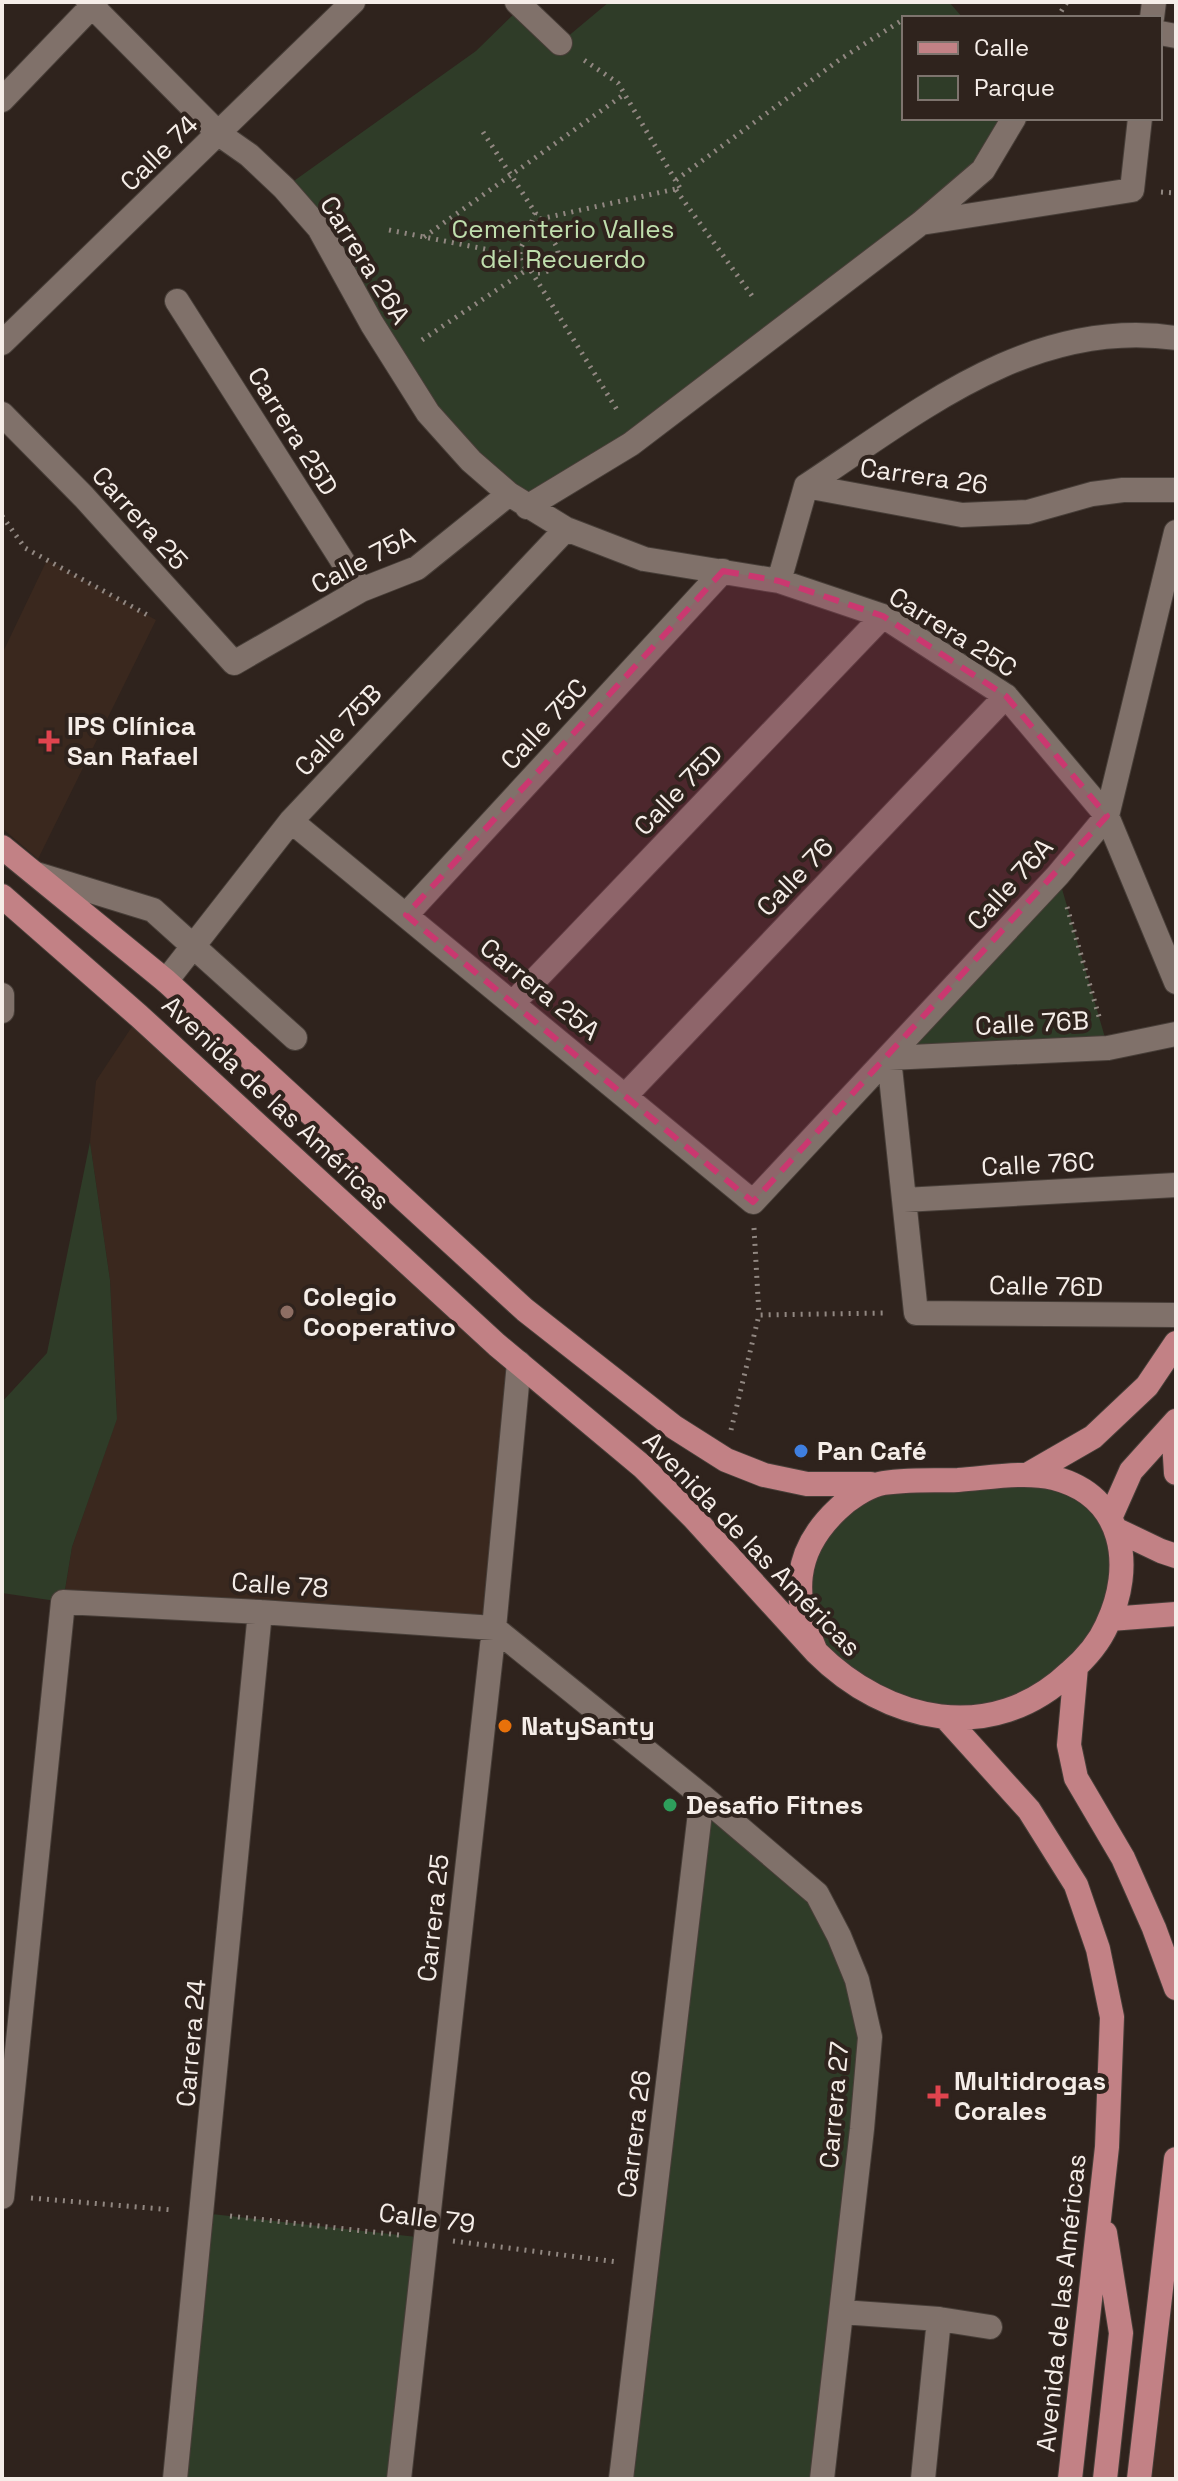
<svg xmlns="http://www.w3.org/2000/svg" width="1178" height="2481" font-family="'Space Grotesk',sans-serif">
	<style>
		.built { fill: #3a281e }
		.green { fill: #2f3c28 }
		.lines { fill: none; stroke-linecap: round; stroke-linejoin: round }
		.minor-casing { stroke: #473e38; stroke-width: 26 }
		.major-casing { stroke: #473e38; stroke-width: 26 }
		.path { stroke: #918781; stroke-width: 5; stroke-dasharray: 2 6; stroke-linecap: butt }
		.minor { stroke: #80716a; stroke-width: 24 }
		.major { stroke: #c28185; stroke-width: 24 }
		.marked { fill: #ca3870; fill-opacity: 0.2; stroke: #ca3870; stroke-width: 6; stroke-dasharray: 16 10; stroke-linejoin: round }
		.health-dot { fill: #e0444e; stroke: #2f231d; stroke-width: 3 }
		.education-dot { fill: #8d6e63; stroke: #2f231d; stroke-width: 3 }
		.shop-dot { fill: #3f7fe0; stroke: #2f231d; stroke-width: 3 }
		.food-dot { fill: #e8710a; stroke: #2f231d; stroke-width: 3 }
		.leisure-dot { fill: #2e9e5b; stroke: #2f231d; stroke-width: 3 }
		.labels { text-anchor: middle; stroke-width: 8; stroke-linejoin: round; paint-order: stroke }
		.street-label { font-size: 26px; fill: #f5ede8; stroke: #2f231d }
		.park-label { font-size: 26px; fill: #bfdead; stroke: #2f231d }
		.poi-label { font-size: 26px; font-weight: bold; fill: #f5ede8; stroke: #2f231d; text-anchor: start }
	</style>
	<rect width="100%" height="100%" fill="#2f231d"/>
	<path class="built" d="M 47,560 L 156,620 L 38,859 L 2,828 L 2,654 Z
		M 139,1016 L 519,1363 L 494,1628 L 63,1602 L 72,1547 L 117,1418 L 110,1280 L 90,1142 L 96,1081 Z
		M 1176,2205 L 1176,2479 L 1139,2479 Z"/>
	<path class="green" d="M 609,2 L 949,2 L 963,18 L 904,18 L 904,118 L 1014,118 L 983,170 L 527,507 L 471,461 L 284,188 L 476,51 L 521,7 L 560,43 Z
		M 1058,875 L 1108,1048 L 889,1058 Z
		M 90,1142 L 110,1280 L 117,1419 L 72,1547 L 63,1602 L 2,1593 L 2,1402 L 47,1353 Z
		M 1027,1475 L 1111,1516 L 1110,1619 L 1029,1702 L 912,1712 L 816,1652 L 806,1553 L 847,1500 Z
		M 702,1796 L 817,1894 L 870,2037 L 822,2479 L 621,2479 Z
		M 203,2213 L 426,2238 L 399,2479 L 175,2479 Z"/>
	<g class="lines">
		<defs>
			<path id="minor" d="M 88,2 L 219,134 L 249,155 L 284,188 L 319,228 L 372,324 L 428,413 L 471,461 L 509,494 L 566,529 L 644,559 L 779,581 L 883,616 L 1006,696 L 1107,816 L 1176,982
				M 517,2 L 560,43
				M 1152,18 L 1154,2
				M 1160,33 L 1176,36
				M 2,100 L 96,2
				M 921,223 L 1132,190 L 1140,118
				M 177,301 L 361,590
				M 2,343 L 353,2
				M 2,414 L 84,497 L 234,663 L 361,590 L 417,568 L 509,494
				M 806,486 C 918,412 1032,317 1176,338
				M 806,486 L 962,515 L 1028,512 L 1092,494 L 1123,490 L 1176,490
				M 527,507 L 631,444 L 921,223 L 983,170 L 1014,118
				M 779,581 L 806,486
				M 291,821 L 753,1202 L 1058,875 L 1107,816 L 1176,532
				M 36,874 L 153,910 L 295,1038
				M 406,915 L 723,571
				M 166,981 L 291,821 L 566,529
				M 2,995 L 2,1011
				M 513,1003 L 883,616
				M 889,1058 L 916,1313 L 1176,1315
				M 889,1058 L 1108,1048 L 1176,1034
				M 625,1096 L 1006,696
				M 904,1200 L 1176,1185
				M 494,1628 L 702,1796 L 817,1894 L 839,1936 L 857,1980 L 870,2037 L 862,2129 L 822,2479
				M 2,2197 L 63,1602 L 260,1612 L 494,1628
				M 842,2312 L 939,2319 L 990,2327
				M 175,2479 L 260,1612
				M 399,2479 L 494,1628 L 519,1363
				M 621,2479 L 702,1796
				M 923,2479 L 939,2319"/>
			<path id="major" d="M 2,847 L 166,981 L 525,1310 L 674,1427 L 726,1460 L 764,1475 L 807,1484 L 871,1484
				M 2,896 L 139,1016 L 497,1345 L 643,1467 L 693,1517 L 816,1652 C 887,1723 992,1746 1070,1672 C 1085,1659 1099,1643 1107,1625 C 1135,1567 1125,1496 1054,1478 C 1024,1471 988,1478 958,1480 C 933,1481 903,1479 879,1484 C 865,1488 848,1499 838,1509 C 792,1552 792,1597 816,1652
				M 1176,1433 L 1174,1441 L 1176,1473
				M 1027,1475 L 1093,1437 L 1147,1386 L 1176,1343
				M 1111,1516 L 1131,1471 L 1176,1421
				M 1117,1530 L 1161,1551 L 1176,1556
				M 1110,1619 L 1176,1614
				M 1076,1667 L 1069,1745 L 1076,1778 L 1123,1858 L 1154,1928 L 1176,1988
				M 945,1717 L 1029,1810 L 1076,1885 L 1098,1949 L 1112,2017 L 1107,2147 L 1070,2479
				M 1105,2479 L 1121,2333 L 1105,2233
				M 1139,2479 L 1176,2159"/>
		</defs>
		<use href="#minor" class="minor-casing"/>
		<use href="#major" class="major-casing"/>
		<path class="path" d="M 1057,18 L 1067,2
			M 483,132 L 553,240
			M 676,180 L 839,60 L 904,19
			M 676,190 L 755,300
			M 1161,192 L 1176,193
			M 540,219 L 680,188 L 618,83 L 581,58
			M 389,230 L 520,256
			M520 254a19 19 0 1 1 38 0a19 19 0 1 1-38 0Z
			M 424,237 L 626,93
			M 526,237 L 535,213
			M 531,271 L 619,413
			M 422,340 L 528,269
			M 2,516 L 25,548 L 151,617
			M 1067,907 L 1100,1020
			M 754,1228 L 759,1315
			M 731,1430 L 759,1315 L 887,1313
			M 31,2198 L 173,2210
			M 230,2216 L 399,2235
			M 453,2241 L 618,2262"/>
		<use href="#minor" class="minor"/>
		<use href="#major" class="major"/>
	</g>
	<path class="marked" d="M 723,571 L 779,581 L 883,616 L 1006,696 L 1107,816 L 753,1202 L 406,915 Z"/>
	<g class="health-dot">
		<path d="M45 729h8v8h8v8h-8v8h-8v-8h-8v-8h8z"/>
		<path d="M934 2084h8v8h8v8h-8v8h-8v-8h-8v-8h8z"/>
	</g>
	<circle class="education-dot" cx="287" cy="1312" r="8"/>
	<circle class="shop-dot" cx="801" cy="1451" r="8"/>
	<circle class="food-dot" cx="505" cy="1726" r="8"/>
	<circle class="leisure-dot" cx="670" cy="1805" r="8"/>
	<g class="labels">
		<g class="street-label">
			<text transform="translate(159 153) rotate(-44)" y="9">Calle 74</text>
			<text transform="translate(365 260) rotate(58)" y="9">Carrera 26A</text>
			<text transform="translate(293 431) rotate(58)" y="9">Carrera 25D</text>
			<text transform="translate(924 476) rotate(8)" y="9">Carrera 26</text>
			<text transform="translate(140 518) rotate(48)" y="9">Carrera 25</text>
			<text transform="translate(363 560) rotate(-28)" y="9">Calle 75A</text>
			<text transform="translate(953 632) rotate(32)" y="9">Carrera 25C</text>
			<text transform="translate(544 724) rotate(-47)" y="9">Calle 75C</text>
			<text transform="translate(338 730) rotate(-47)" y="9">Calle 75B</text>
			<text transform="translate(678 790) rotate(-46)" y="9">Calle 75D</text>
			<text transform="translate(795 877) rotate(-46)" y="9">Calle 76</text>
			<text transform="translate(1010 884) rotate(-48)" y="9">Calle 76A</text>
			<text transform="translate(540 989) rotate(39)" y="9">Carrera 25A</text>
			<text transform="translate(1032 1023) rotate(-3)" y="9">Calle 76B</text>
			<text transform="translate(276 1103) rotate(43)" y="9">Avenida de las Américas</text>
			<text transform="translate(1038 1164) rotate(-3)" y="9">Calle 76C</text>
			<text transform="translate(1046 1286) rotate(1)" y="9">Calle 76D</text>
			<text transform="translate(752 1544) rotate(46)" y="9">Avenida de las Américas</text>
			<text transform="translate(280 1585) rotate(4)" y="9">Calle 78</text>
			<text transform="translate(433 1918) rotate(-84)" y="9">Carrera 25</text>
			<text transform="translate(191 2043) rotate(-85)" y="9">Carrera 24</text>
			<text transform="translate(834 2105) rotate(-85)" y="9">Carrera 27</text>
			<text transform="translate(634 2134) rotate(-83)" y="9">Carrera 26</text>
			<text transform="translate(427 2218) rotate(7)" y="9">Calle 79</text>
			<text transform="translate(1061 2303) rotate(-84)" y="9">Avenida de las Américas</text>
		</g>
		<g class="park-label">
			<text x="563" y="238">Cementerio Valles<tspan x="563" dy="30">del Recuerdo</tspan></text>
		</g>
		<g class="poi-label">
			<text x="67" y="735">IPS Clínica<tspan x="67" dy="30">San Rafael</tspan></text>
			<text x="303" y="1306">Colegio<tspan x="303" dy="30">Cooperativo</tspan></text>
			<text x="817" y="1460">Pan Café</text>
			<text x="521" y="1735">NatySanty</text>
			<text x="686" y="1814">Desafio Fitnes</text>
			<text x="954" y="2090">Multidrogas<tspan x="954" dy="30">Corales</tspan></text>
		</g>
	</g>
	<rect width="1178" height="2481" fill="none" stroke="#f5ede8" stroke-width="8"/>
	<rect x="902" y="16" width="260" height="104" fill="#2f231d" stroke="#7e746e" stroke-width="2"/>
	<rect x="918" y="42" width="40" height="12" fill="#c28185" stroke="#7e746e" stroke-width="2"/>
	<text x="974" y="56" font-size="24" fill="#f5ede8">Calle</text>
	<rect x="918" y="76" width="40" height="24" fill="#2f3c28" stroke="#7e746e" stroke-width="2"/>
	<text x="974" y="96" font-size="24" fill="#f5ede8">Parque</text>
</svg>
